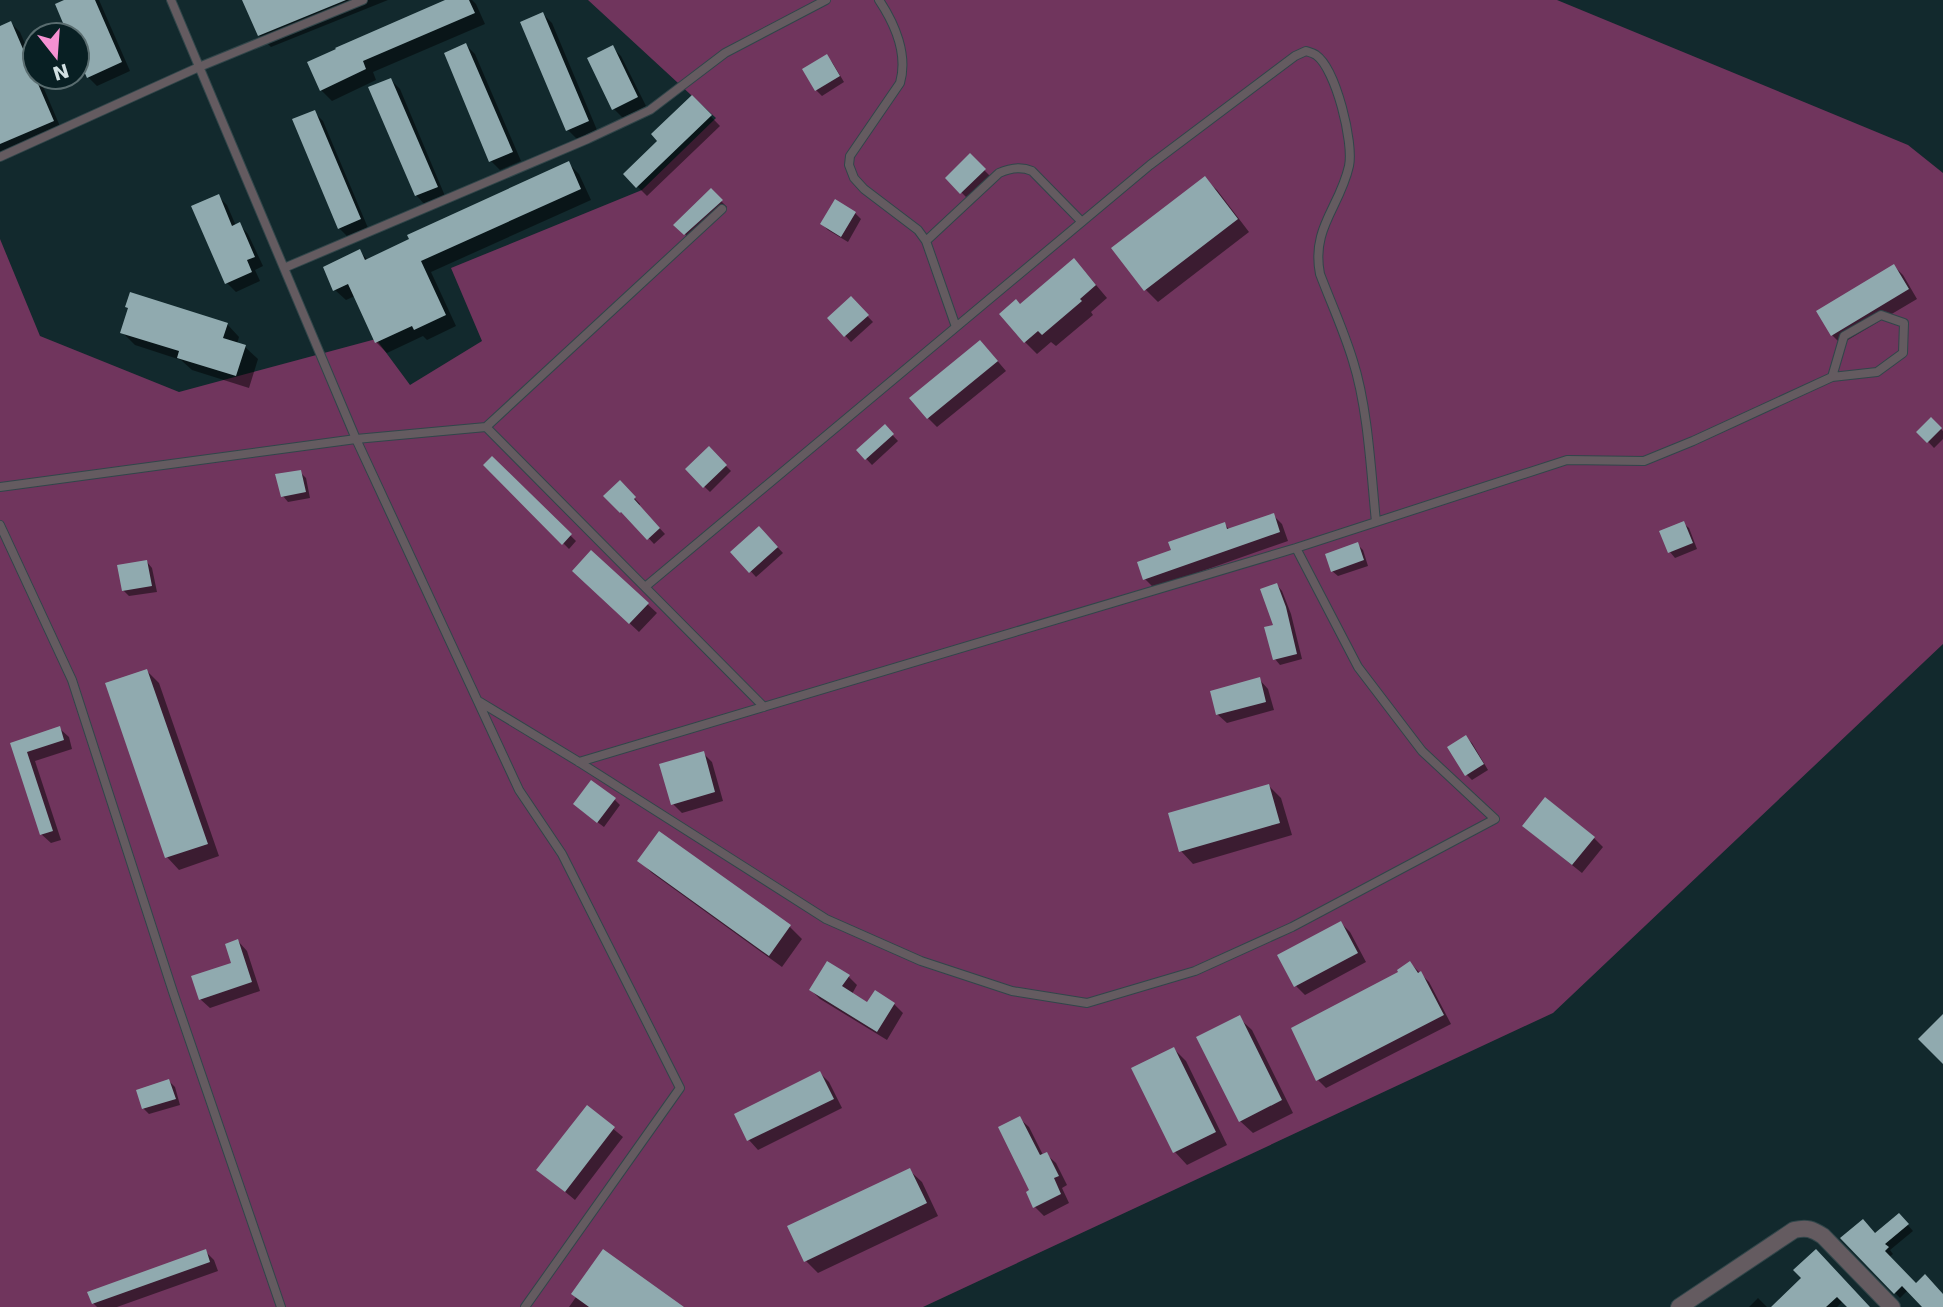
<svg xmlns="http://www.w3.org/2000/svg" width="1943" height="1307" font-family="'DejaVu Sans',sans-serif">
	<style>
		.green { fill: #70355d }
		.shadow { fill: #0007 }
		.building { fill: #90aaaf }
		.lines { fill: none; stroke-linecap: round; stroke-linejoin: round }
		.service-casing { stroke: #31464a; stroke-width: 10 }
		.minor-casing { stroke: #31464a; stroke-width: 18 }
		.service { stroke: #645b60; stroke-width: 8 }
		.minor { stroke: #645b60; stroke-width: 16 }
	</style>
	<rect width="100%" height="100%" fill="#12292d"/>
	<path class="green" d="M 588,0 L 1557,0 L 1908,145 L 1943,173 L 1943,644 L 1553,1013 L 923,1307 L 0,1307 L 0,239 L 40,336 L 179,392 L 376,339 L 410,385 L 482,341 L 451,268 L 642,190 L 716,118 Z"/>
	<path class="shadow" d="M 69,0 L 99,0 L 130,71 L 97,86 L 88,77 L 77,51 L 77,35 L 70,35 Z
		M 244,0 L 388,0 L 271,47 L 259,35 Z
		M 449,0 L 472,0 L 476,4 L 485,24 L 373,72 L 376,80 L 332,101 L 321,90 Z
		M 543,14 L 552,23 L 597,130 L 577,139 L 568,130 Z
		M 11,23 L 20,32 L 35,67 L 35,77 L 39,77 L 62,131 L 0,157 L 0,28 Z
		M 466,45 L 475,54 L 521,161 L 500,170 L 491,161 Z
		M 612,47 L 621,56 L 646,106 L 623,118 L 614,109 Z
		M 826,56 L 832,62 L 844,82 L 822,96 L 816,90 Z
		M 391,80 L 400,89 L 445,196 L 425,205 L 416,195 Z
		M 692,97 L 720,126 L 647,196 L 625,174 L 660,141 Z
		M 314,112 L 323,121 L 368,228 L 348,237 L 339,228 Z
		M 970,156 L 990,176 L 967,198 L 947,178 Z
		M 569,164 L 579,174 L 591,200 L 431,272 L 456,326 L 427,340 L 423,336 L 387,353 L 376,342 L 355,296 L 346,300 L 335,290 L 360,252 L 368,260 Z
		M 1204,178 L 1217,190 L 1249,232 L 1158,302 L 1146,290 L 1114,249 Z
		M 711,191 L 727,207 L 691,240 L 676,225 Z
		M 218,196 L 227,205 L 236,226 L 239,224 L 248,234 L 263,266 L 255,270 L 260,281 L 236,292 L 227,283 Z
		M 836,202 L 855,213 L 861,219 L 848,242 L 828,230 L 822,224 Z
		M 1894,266 L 1903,275 L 1917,299 L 1841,344 L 1832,335 Z
		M 1086,273 L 1107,298 L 1091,312 L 1093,315 L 1056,346 L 1051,342 L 1037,354 L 1025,342 L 1020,306 Z
		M 851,299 L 873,322 L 851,342 L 829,318 Z
		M 227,324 L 239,337 L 237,344 L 245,347 L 258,359 L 249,388 L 192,370 L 181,360 L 135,345 L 122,332 Z
		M 989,351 L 1006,371 L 937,427 L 928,418 Z
		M 1931,419 L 1943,431 L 1943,439 L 1934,448 L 1919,432 Z
		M 885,427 L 898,441 L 872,465 L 858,450 Z
		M 709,449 L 731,471 L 710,492 L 687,470 Z
		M 492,458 L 576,541 L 569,549 L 486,465 Z
		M 300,472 L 306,478 L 310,498 L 288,502 L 283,496 Z
		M 620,483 L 640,504 L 639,506 L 665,534 L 654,544 L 628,516 Z
		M 1273,515 L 1282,524 L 1288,541 L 1154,588 L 1145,579 L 1174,551 L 1224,524 L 1230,530 Z
		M 1683,523 L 1689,528 L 1697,549 L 1675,558 L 1670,552 Z
		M 759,528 L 783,553 L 756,577 L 733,552 Z
		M 1357,544 L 1363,550 L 1368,566 L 1338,576 L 1332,571 Z
		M 591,552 L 657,613 L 639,632 L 583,580 Z
		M 147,562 L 152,568 L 157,592 L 129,596 L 123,590 Z
		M 1277,585 L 1282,591 L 1291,614 L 1302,659 L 1280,665 L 1275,659 Z
		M 147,671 L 159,683 L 219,856 L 179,870 L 167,857 Z
		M 1259,679 L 1268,689 L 1274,710 L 1227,723 L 1217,714 Z
		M 59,728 L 69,737 L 72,749 L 35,761 L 61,840 L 51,843 L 41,834 L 12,744 Z
		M 1466,737 L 1472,743 L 1488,770 L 1472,780 L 1466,774 Z
		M 703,753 L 712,762 L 723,801 L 682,813 L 673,804 Z
		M 1269,786 L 1281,798 L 1292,835 L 1193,864 L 1181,851 Z
		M 615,800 L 620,805 L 604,827 L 581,810 Z
		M 1533,834 L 1594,838 L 1603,847 L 1582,873 Z
		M 639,860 L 790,927 L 802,939 L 782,967 L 652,873 Z
		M 1341,923 L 1350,932 L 1366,962 L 1305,995 L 1296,986 Z
		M 238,941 L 247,951 L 260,991 L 210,1008 L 200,999 L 234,964 Z
		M 1410,963 L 1429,982 L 1451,1024 L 1326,1088 L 1318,1080 Z
		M 848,976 L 857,985 L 852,994 L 868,1004 L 894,1004 L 903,1013 L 887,1040 L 820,999 L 811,990 Z
		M 1239,1018 L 1252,1030 L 1293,1113 L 1253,1133 L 1240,1121 Z
		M 1174,1049 L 1186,1061 L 1227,1145 L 1187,1165 L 1175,1152 L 1133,1069 Z
		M 820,1073 L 829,1082 L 842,1108 L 758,1150 L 749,1140 L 736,1115 Z
		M 169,1081 L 175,1087 L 180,1105 L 149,1114 L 143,1108 Z
		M 587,1107 L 623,1137 L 575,1200 L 539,1170 Z
		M 1019,1118 L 1029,1127 L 1043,1155 L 1046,1154 L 1056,1163 L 1067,1185 L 1062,1188 L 1069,1203 L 1044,1216 L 1035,1207 Z
		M 909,1170 L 922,1182 L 938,1216 L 818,1273 L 806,1261 Z
		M 1899,1215 L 1913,1231 L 1890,1250 L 1893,1254 L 1889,1257 L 1916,1285 L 1943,1296 L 1943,1307 L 1924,1307 L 1908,1290 L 1900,1298 L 1842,1238 L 1876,1235 Z
		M 205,1251 L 214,1260 L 218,1271 L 117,1307 L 97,1307 L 93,1303 Z
		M 1803,1278 L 1868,1307 L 1849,1307 L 1843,1301 L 1837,1307 L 1774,1307 Z
		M 576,1297 L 681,1307 L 569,1307 Z
		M 1758,1298 L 1767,1307 L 1749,1307 Z"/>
	<path class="building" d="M 64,0 L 95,0 L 122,62 L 87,78 L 77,55 L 77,35 L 68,35 L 55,4 Z
		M 242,0 L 346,0 L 258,36 Z
		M 445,0 L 469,0 L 475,13 L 363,61 L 366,69 L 320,91 L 307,62 L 336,49 L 335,48 Z
		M 543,12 L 589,121 L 566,131 L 520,22 Z
		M 11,21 L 54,121 L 0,144 L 0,26 Z
		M 466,43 L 513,152 L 489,162 L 444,53 Z
		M 613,45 L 638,97 L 612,110 L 587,58 Z
		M 827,54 L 840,76 L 815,91 L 802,69 Z
		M 391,78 L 438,187 L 415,196 L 368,87 Z
		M 692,95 L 712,115 L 636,188 L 623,174 L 657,141 L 651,134 Z
		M 315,110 L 361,219 L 338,229 L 292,119 Z
		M 970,153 L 986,169 L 960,194 L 945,178 Z
		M 569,161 L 581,189 L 421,261 L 446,315 L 414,330 L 412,326 L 375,343 L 348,284 L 333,291 L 323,267 L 360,249 L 365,260 L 409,239 L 407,235 Z
		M 1205,176 L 1238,219 L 1144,291 L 1111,248 Z
		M 711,188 L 723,200 L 684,235 L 673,225 Z
		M 219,194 L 232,226 L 240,222 L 255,257 L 247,260 L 252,272 L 225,284 L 191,206 Z
		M 835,199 L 856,212 L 841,237 L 820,224 Z
		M 1074,258 L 1096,285 L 1080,299 L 1082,301 L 1042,335 L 1038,331 L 1024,343 L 999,314 L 1016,299 L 1020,304 Z
		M 1894,264 L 1909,289 L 1831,336 L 1816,311 Z
		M 130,292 L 228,323 L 223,338 L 246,345 L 236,376 L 177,358 L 179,351 L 120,333 L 128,308 L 125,307 Z
		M 851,296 L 869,315 L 844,337 L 827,318 Z
		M 980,340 L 998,361 L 927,419 L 909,398 Z
		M 1931,417 L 1942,428 L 1927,443 L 1916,432 Z
		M 885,424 L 894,434 L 865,460 L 856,450 Z
		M 709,446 L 727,465 L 703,488 L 685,469 Z
		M 492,456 L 572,534 L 562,545 L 483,465 Z
		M 301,470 L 306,492 L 281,497 L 275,474 Z
		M 620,480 L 636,497 L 634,499 L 660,528 L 647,540 L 621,512 L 620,513 L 603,496 Z
		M 1274,513 L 1280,532 L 1143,580 L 1137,562 L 1171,550 L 1168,542 L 1225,522 L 1227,529 Z
		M 1684,521 L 1693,543 L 1668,553 L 1659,531 Z
		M 759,526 L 778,547 L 749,573 L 730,552 Z
		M 1358,542 L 1364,560 L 1331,572 L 1325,554 Z
		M 591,550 L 649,603 L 629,624 L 572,571 Z
		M 147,560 L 152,586 L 122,591 L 117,565 Z
		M 1277,583 L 1286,607 L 1297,654 L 1273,660 L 1264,627 L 1273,625 L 1260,589 Z
		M 147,669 L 208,844 L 165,858 L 105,683 Z
		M 1260,677 L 1266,702 L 1216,715 L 1210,691 Z
		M 60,726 L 64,740 L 27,752 L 53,831 L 40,835 L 10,743 Z
		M 1466,735 L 1484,764 L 1465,776 L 1447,747 Z
		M 704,751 L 715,792 L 671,805 L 659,764 Z
		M 591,780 L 616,798 L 597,823 L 573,804 Z
		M 1269,784 L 1280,823 L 1179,852 L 1168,813 Z
		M 1545,797 L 1595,837 L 1572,865 L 1522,826 Z
		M 659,831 L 791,925 L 769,956 L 637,861 Z
		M 1341,921 L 1358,953 L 1294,987 L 1277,955 Z
		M 238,939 L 252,982 L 199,1000 L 191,976 L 231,963 L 225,944 Z
		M 827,961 L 850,975 L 842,986 L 867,1002 L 875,990 L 895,1003 L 877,1032 L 809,990 Z
		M 1410,961 L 1418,973 L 1421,971 L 1444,1015 L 1316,1081 L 1291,1028 L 1398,972 L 1397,970 Z
		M 1943,1014 L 1943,1064 L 1918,1039 Z
		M 1240,1015 L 1282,1100 L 1239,1122 L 1196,1037 Z
		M 1174,1047 L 1216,1132 L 1173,1153 L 1131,1068 Z
		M 820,1071 L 834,1099 L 747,1141 L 734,1114 Z
		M 169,1079 L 176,1099 L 142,1109 L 136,1090 Z
		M 587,1105 L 615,1127 L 565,1192 L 536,1170 Z
		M 1020,1116 L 1040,1155 L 1047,1152 L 1059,1176 L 1054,1178 L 1061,1194 L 1033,1208 L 1026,1192 L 1029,1190 L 998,1127 Z
		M 910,1168 L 927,1203 L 804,1262 L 787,1226 Z
		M 1899,1213 L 1909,1224 L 1885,1244 L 1889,1247 L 1885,1251 L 1916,1283 L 1925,1274 L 1943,1294 L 1943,1307 L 1922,1307 L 1902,1286 L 1894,1294 L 1840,1238 L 1863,1219 L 1875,1233 Z
		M 206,1249 L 210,1262 L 92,1304 L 87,1292 Z
		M 603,1249 L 684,1307 L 589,1307 L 571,1294 Z
		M 1816,1249 L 1870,1307 L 1847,1307 L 1837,1297 L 1826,1307 L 1771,1307 L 1801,1278 L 1793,1270 Z"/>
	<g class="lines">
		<defs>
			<path id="service" d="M 171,0 L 356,439 L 519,790 L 562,854 L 680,1088 L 525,1307
				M 879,0 C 895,24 908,55 900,83 L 850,156 L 849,165 L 854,178 L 864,189 L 918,230 L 926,241 L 956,327
				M 0,157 L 199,67 L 363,0
				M 722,209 L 486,427 L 764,707
				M 926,241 L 999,173 C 1010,168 1021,166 1032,171 L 1082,222
				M 284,268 L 588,139 L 650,110 L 725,53 L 826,0
				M 0,487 L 356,439 L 486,427
				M 0,525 L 72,680 L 173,992 L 281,1307
				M 645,587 L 1150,165 L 1295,56 L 1306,51 C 1309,52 1313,53 1316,55 C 1336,69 1354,143 1349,166 C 1340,207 1311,228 1320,274 C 1331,303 1344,331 1353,361 C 1368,408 1371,472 1376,522
				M 480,702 L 579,762 L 826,919 L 921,961 L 1012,991 L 1087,1003 L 1195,971 L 1292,927 L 1495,819 L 1422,751 L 1358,667 L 1296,548
				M 579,762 L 1296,548 L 1567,460 L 1644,461 L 1693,441 L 1832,377 L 1844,336 L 1881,315 L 1904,323 L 1903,353 L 1877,372 L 1832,377"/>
			<path id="minor" d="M 1679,1307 L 1794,1230 C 1807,1227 1812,1229 1823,1236 L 1892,1307"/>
		</defs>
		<use href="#service" class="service-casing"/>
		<use href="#minor" class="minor-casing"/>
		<use href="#service" class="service"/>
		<use href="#minor" class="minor"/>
	</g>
	<g transform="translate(56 56) rotate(163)"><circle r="33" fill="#081f23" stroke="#596c6f" stroke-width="2"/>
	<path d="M0-5L12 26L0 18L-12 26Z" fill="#f591d2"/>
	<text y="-10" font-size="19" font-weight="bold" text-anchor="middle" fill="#d2e0e2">N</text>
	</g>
</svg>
